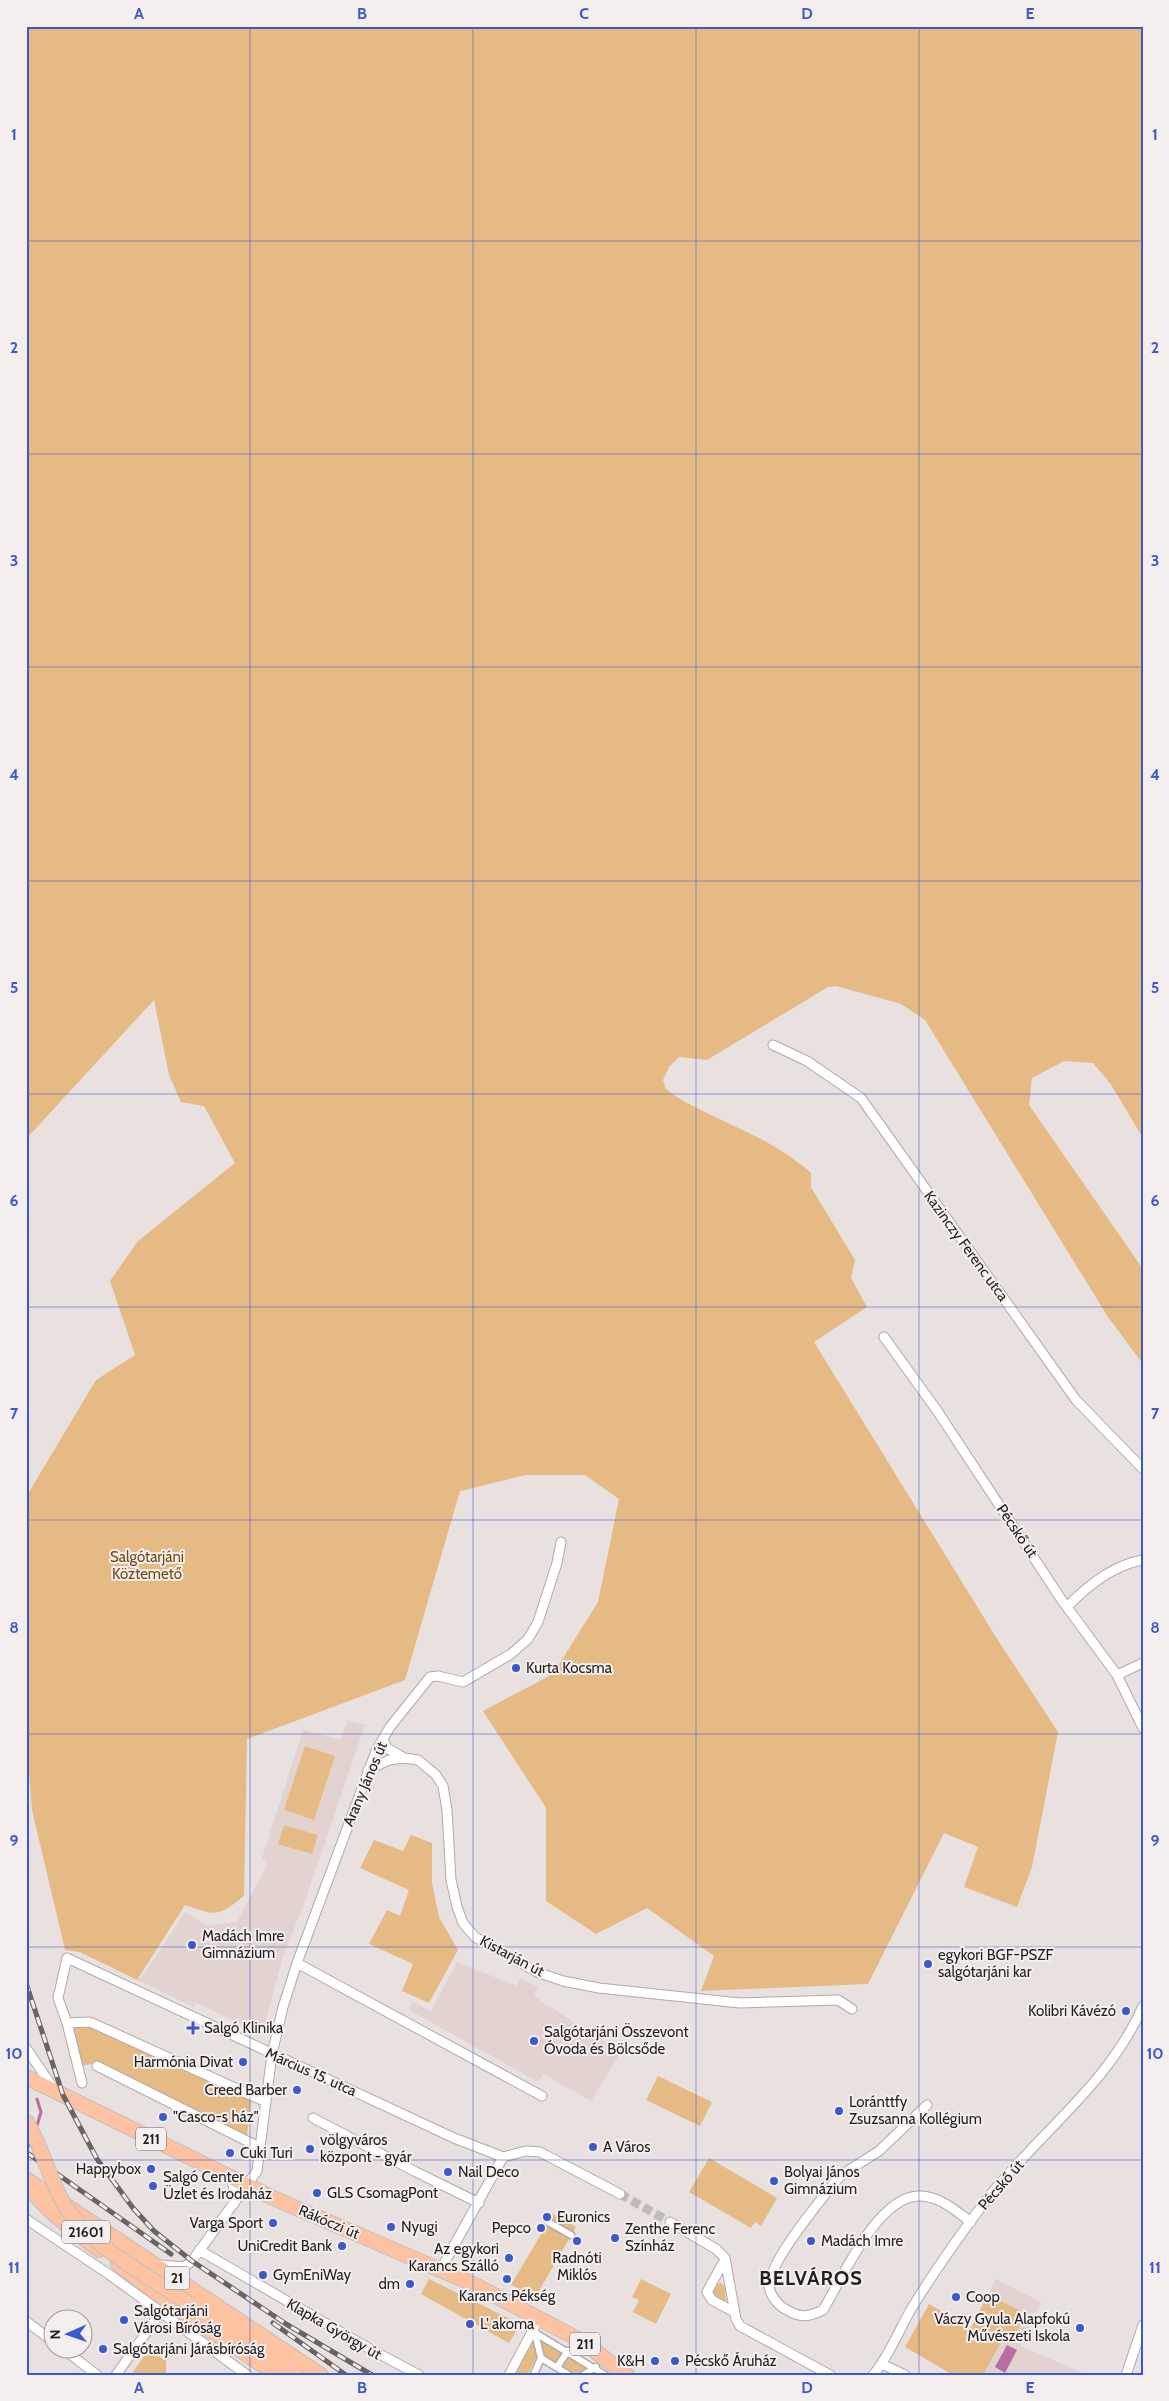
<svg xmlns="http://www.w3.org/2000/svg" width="1169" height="2401" font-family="Cabin,sans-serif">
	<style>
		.built { fill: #e2d3d1 }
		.green { fill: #e6ba84 }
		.water { fill: #b86ea4 }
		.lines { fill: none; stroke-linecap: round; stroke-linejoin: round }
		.stream { stroke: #b86ea4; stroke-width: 3 }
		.minor-tunnel { stroke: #c0bab9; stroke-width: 9; stroke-dasharray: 9 4.5; stroke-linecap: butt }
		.pedestrian-casing { stroke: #b0aaa9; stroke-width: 9 }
		.minor-casing { stroke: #b0aaa9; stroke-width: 11 }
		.primary-casing { stroke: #c1c0c0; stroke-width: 16 }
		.pedestrian { stroke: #fff; stroke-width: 6 }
		.minor { stroke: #fff; stroke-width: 9 }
		.primary { stroke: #fdc2a1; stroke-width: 14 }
		.rail-casing { stroke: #686464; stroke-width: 5 }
		.rail { stroke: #f5eeee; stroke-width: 3; stroke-dasharray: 9; stroke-linecap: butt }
		.primary-bridge-casing { stroke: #c1c0c0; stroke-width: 16; stroke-linecap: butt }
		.primary-bridge { stroke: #fdc2a1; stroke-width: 14 }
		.grid { fill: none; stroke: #3a5acc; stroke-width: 1; stroke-opacity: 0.55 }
		.poi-dot { fill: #3a5acc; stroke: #f5eeee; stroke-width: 2 }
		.labels { text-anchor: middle; stroke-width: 4; stroke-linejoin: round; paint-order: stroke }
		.shield { fill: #f5eeee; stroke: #615d5d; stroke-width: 1 }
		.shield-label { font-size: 14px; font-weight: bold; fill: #221f1f }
		.street-label { font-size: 15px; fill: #221f1f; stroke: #f5eeee }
		.park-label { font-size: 15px; fill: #714a0f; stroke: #f5eeee }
		.poi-label { font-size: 15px; fill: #221f1f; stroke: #f5eeee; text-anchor: start }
		.district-label { font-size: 20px; font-weight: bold; letter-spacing: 1px; fill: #221f1f; stroke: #f5eeee }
		.neatline { fill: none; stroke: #3a5acc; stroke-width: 2 }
		.grid-label { font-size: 16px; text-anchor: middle; font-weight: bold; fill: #3a5acc }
	</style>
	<rect width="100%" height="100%" fill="#e8e1e0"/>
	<path class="built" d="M 347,1720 L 365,1725 L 304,1904 L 284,1953 L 263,2030 L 258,2032 L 252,2029 L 196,2003 L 194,2007 L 137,1980 L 142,1977 L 185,1912 L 208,1926 L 237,1922 L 268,1863 L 262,1858 L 303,1730 L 341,1740 Z
		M 457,1962 L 517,1986 L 520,1978 L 538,1987 L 534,1995 L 541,2001 L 621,2052 L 591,2101 L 543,2074 L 538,2082 L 409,2010 L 413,2002 L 431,2011 Z
		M 996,2279 L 1041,2302 L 1020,2346 L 1088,2375 L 946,2375 Z"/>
	<path class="green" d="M 26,26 L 1143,26 L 1143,1138 L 1110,1083 L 1093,1063 L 1064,1061 L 1032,1078 L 1029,1105 L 1143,1269 L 1143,1364 L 1108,1317 L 925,1020 L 901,1004 L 836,986 L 828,987 L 707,1060 L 679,1057 L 669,1067 L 663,1080 L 666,1089 L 677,1097 C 724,1125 768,1135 811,1173 L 811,1187 L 855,1260 L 851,1278 L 867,1307 L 814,1342 L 994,1634 L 1058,1732 L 1032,1867 L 1017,1907 L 964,1887 L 978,1847 L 944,1833 L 868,1984 L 701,1991 L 714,1956 L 647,1908 L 596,1934 L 546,1901 L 546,1808 L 483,1711 L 553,1674 L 598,1602 L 619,1499 L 585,1475 L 526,1475 L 460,1491 L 405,1680 L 247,1739 L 244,1896 C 218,1917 216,1916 185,1905 L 137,1980 L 80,1952 L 65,1950 L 32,1810 L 26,1733 L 26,1497 L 96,1380 L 135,1355 L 110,1281 L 138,1241 L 235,1163 L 204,1106 L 181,1102 L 169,1075 L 154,1000 L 26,1139 Z
		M 305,1746 L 335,1756 L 314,1820 L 284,1810 Z
		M 284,1825 L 318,1835 L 312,1854 L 278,1844 Z
		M 411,1835 L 432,1843 L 432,1883 L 439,1917 L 458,1950 L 429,2003 L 402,1991 L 413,1964 L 369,1944 L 387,1910 L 400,1916 L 409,1890 L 360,1868 L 374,1840 L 403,1851 Z
		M 84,2025 L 92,2026 L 251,2099 L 247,2137 L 104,2064 L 94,2063 L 82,2066 L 73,2031 L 76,2027 Z
		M 658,2076 L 712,2102 L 700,2126 L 646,2100 Z
		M 709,2158 L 777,2198 L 761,2226 L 755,2222 L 751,2228 L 689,2192 Z
		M 553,2214 L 576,2227 L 536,2296 L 511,2285 Z
		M 429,2279 L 520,2324 L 509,2343 L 421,2294 Z
		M 641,2279 L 671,2294 L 656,2324 L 633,2312 L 639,2300 L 632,2297 Z
		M 721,2283 L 725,2287 L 726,2304 L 711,2297 L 717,2284 Z
		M 988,2294 L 1026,2314 L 1014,2337 L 1006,2333 L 983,2375 L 953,2375 L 905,2347 L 929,2304 L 971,2328 Z
		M 535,2333 L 605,2375 L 574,2375 L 539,2353 L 527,2375 L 516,2375 Z
		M 149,2349 L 166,2361 L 166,2375 L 131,2375 Z"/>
	<path class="water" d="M 1007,2345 L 1017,2350 L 1005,2373 L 995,2367 Z"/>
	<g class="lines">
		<path class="stream" d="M 36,2129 L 41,2112 L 37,2099
			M 26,2150 L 31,2142"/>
		<path class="minor-tunnel" d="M 620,2194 L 670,2222"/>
		<defs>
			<path id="pedestrian" d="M 548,2222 L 571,2235
				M 532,2331 L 605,2375
				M 535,2333 L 541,2358
				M 557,2367 L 568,2351
				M 534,2374 L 541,2358 L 569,2375
				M 583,2375 L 596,2367"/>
			<path id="minor" d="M 773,1045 L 807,1061 L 861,1098 L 1076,1400 L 1143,1469
				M 884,1337 L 938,1412 L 1061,1599 L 1117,1675 L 1143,1728
				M 1067,1607 C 1087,1586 1114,1565 1143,1560
				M 1117,1675 L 1143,1663
				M 383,1739 L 387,1748 L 404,1758
				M 368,1770 L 389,1760 L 404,1758 L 418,1760 L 436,1775 L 443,1786 L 447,1810 L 451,1880 L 457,1907 L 463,1923 L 475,1937 L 537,1972 L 563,1981 L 599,1988 L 740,2003 L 838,2000 L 852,2009
				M 297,1963 L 542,2096
				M 67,2023 L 82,2083
				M 26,2048 L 54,2089
				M 97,2066 L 261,2148
				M 266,2102 L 90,2022 L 67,2023 L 58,1998 L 67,1958 L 454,2138 L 503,2157 L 526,2151 L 540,2152 L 620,2194
				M 927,2105 L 879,2151 L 841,2175 L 836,2181 C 820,2201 769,2262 769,2286 C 770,2295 778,2306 787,2310 C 800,2318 809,2317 823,2310 C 842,2279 878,2194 921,2196 C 941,2197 956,2211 971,2222
				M 313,2118 L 416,2172 L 479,2203
				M 229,2176 L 234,2187 L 234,2204
				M 26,2219 L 110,2275 L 247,2375
				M 670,2222 L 716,2249 L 725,2258 L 736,2319 L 740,2326 L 830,2375
				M 199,2250 L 370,2349 L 419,2375
				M 725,2259 L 707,2292 L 712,2300 L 734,2312
				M 162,2265 L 184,2267 L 192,2261 L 257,2171 L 272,2054 L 283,2007 L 297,1963 L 376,1751 L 390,1727 L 430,1677 L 438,1676 L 463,1682 L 511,1654 L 528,1639 L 538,1622 L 557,1563 L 561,1542
				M 441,2269 L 503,2157
				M 26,2321 L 52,2341
				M 62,2348 L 97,2375
				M 882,2364 L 905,2375
				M 116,2375 L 161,2312
				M 509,2375 L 540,2317
				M 873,2375 C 890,2355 899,2329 913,2306 C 934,2272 960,2235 984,2203 C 1036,2135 1108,2086 1143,2006
				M 1126,2375 L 1143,2325"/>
			<path id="primary" d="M 26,2077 L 271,2197 L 473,2284 L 580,2340 L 627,2375
				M 26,2179 L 321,2375
				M 26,2183 C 45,2211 72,2229 99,2250
				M 118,2264 L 175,2307 L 277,2375
				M 191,2305 L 296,2375"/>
		</defs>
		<use href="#pedestrian" class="pedestrian-casing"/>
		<use href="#minor" class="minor-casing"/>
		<use href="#primary" class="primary-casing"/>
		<use href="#pedestrian" class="pedestrian"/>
		<use href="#minor" class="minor"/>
		<use href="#primary" class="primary"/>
		<defs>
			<path id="rail" d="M 26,1983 L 63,2095 L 97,2159 L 133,2208 L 154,2231 L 192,2261 L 286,2324 L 372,2375
				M 26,2152 L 171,2254
				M 273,2323 L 346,2375"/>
		</defs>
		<use href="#rail" class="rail-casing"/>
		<use href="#rail" class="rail"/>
		<defs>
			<path id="primary-bridge" d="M 26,2120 C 44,2150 50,2185 70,2213 C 92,2246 157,2282 191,2305"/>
		</defs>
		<use href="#primary-bridge" class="primary-bridge-casing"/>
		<use href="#primary-bridge" class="primary-bridge"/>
	</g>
	<path class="grid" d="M 250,26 L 250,2375M 473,26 L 473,2375M 696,26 L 696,2375M 919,26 L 919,2375M 26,241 L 1143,241M 26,454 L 1143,454M 26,667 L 1143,667M 26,881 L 1143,881M 26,1094 L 1143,1094M 26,1307 L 1143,1307M 26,1520 L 1143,1520M 26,1734 L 1143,1734M 26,1947 L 1143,1947M 26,2160 L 1143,2160"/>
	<g class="poi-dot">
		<circle cx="516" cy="1668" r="5"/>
		<circle cx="192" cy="1945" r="5"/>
		<circle cx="928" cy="1964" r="5"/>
		<circle cx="1126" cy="2011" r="5"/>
		<path d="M190.5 2020.5h5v5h5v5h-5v5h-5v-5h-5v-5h5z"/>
		<circle cx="534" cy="2041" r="5"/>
		<circle cx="243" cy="2062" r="5"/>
		<circle cx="297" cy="2090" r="5"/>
		<circle cx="839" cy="2111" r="5"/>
		<circle cx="163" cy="2117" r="5"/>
		<circle cx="593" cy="2147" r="5"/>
		<circle cx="310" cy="2149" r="5"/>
		<circle cx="230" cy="2153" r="5"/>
		<circle cx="151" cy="2169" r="5"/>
		<circle cx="448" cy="2172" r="5"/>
		<circle cx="774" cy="2181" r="5"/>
		<circle cx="153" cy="2186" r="5"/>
		<circle cx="317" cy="2193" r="5"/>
		<circle cx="547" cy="2217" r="5"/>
		<circle cx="273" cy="2223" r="5"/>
		<circle cx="391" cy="2227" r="5"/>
		<circle cx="541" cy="2228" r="5"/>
		<circle cx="615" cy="2238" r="5"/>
		<circle cx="577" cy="2241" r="5"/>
		<circle cx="811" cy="2241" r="5"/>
		<circle cx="342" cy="2246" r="5"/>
		<circle cx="509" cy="2258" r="5"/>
		<circle cx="263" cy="2275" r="5"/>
		<circle cx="507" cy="2279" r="5"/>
		<circle cx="410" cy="2284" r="5"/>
		<circle cx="956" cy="2297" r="5"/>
		<circle cx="124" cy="2320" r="5"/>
		<circle cx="470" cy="2324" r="5"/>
		<circle cx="1080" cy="2328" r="5"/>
		<circle cx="103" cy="2349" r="5"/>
		<circle cx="655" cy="2361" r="5"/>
		<circle cx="675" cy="2361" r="5"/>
	</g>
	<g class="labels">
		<g class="shield">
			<rect x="136" y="2127.5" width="30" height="23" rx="4"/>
			<rect x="62" y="2220.5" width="48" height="23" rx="4"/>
			<rect x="164.5" y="2266.5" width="25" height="23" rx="4"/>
			<rect x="570" y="2332.5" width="30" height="23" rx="4"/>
		</g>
		<g class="shield-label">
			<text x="151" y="2144">211</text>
			<text x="86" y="2237">21601</text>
			<text x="177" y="2283">21</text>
			<text x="585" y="2349">211</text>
		</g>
		<g class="street-label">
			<text transform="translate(966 1246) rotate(54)" y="5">Kazinczy Ferenc utca</text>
			<text transform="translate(1017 1531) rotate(56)" y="5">Pécskő út</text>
			<text transform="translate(365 1784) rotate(-67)" y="5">Arany János út</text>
			<text transform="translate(512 1956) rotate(28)" y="5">Kistarján út</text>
			<text transform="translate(311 2072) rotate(24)" y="5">Március 15. utca</text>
			<text transform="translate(1001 2185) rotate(-49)" y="5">Pécskő út</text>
			<text transform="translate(329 2222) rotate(23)" y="5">Rákóczi út</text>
			<text transform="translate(334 2329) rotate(30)" y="5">Klapka György út</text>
		</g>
		<g class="park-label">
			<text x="147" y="1562">Salgótarjáni<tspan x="147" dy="17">Köztemető</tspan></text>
		</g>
		<g class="poi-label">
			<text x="526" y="1673">Kurta Kocsma</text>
			<text x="202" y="1941">Madách Imre<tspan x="202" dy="17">Gimnázium</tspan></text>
			<text x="938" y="1960">egykori BGF-PSZF<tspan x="938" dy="17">salgótarjáni kar</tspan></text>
			<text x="1116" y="2016" text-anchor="end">Kolibri Kávézó</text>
			<text x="204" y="2033">Salgó Klinika</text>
			<text x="544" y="2037">Salgótarjáni Összevont<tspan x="544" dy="17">Óvoda és Bölcsőde</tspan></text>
			<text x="233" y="2067" text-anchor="end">Harmónia Divat</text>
			<text x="287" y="2095" text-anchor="end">Creed Barber</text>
			<text x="849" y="2107">Loránttfy<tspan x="849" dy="17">Zsuzsanna Kollégium</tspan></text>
			<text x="173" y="2122">"Casco-s ház"</text>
			<text x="320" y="2145">völgyváros<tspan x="320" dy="17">központ - gyár</tspan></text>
			<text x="603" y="2152">A Város</text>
			<text x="240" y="2158">Cuki Turi</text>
			<text x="141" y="2174" text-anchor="end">Happybox</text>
			<text x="458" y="2177">Nail Deco</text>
			<text x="784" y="2177">Bolyai János<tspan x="784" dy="17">Gimnázium</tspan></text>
			<text x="163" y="2182">Salgó Center<tspan x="163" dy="17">Üzlet és Irodaház</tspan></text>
			<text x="327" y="2198">GLS CsomagPont</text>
			<text x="557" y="2222">Euronics</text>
			<text x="263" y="2228" text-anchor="end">Varga Sport</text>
			<text x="401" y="2232">Nyugi</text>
			<text x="531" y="2233" text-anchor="end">Pepco</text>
			<text x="625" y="2234">Zenthe Ferenc<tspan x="625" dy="17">Színház</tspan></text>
			<text x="821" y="2246">Madách Imre</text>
			<text x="332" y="2251" text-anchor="end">UniCredit Bank</text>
			<text x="499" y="2254" text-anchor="end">Az egykori<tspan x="499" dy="17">Karancs Szálló</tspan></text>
			<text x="577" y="2263" text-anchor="middle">Radnóti<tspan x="577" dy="17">Miklós</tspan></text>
			<text x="273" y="2280">GymEniWay</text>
			<text x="400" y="2289" text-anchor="end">dm</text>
			<text x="507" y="2301" text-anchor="middle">Karancs Pékség</text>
			<text x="966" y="2302">Coop</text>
			<text x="134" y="2316">Salgótarjáni<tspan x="134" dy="17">Városi Bíróság</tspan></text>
			<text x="1070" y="2324" text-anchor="end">Váczy Gyula Alapfokú<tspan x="1070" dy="17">Művészeti Iskola</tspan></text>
			<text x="480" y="2329">L' akoma</text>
			<text x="113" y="2354">Salgótarjáni Járásbíróság</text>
			<text x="645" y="2366" text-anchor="end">K&amp;H</text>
			<text x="685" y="2366">Pécskő Áruház</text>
		</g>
		<g class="district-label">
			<text x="811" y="2285">BELVÁROS</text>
		</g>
	</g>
	<rect width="1169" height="2401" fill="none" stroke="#f5eeee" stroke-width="55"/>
	<g transform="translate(68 2334) rotate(268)"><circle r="24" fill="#f5eeee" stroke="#a19b9b"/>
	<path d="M0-4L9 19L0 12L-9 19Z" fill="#3a5acc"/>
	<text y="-8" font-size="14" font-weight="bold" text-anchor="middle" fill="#221f1f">N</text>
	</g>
	<rect x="28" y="28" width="1114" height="2346" class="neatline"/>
	<g class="grid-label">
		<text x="139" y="19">A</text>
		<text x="362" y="19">B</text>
		<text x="584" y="19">C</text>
		<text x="807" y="19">D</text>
		<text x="1030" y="19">E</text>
		<text x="14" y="140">1</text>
		<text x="1155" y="140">1</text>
		<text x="14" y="353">2</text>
		<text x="1155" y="353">2</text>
		<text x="14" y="566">3</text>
		<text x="1155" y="566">3</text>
		<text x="14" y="780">4</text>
		<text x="1155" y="780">4</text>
		<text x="14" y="993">5</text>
		<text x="1155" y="993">5</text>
		<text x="14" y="1206">6</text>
		<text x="1155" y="1206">6</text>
		<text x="14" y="1419">7</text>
		<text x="1155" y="1419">7</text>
		<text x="14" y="1633">8</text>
		<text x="1155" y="1633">8</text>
		<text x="14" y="1846">9</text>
		<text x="1155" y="1846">9</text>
		<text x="14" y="2059">10</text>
		<text x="1155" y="2059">10</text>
		<text x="14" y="2273">11</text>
		<text x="1155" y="2273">11</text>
		<text x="139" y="2393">A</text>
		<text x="362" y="2393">B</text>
		<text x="584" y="2393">C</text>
		<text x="807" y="2393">D</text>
		<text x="1030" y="2393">E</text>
	</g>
</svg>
